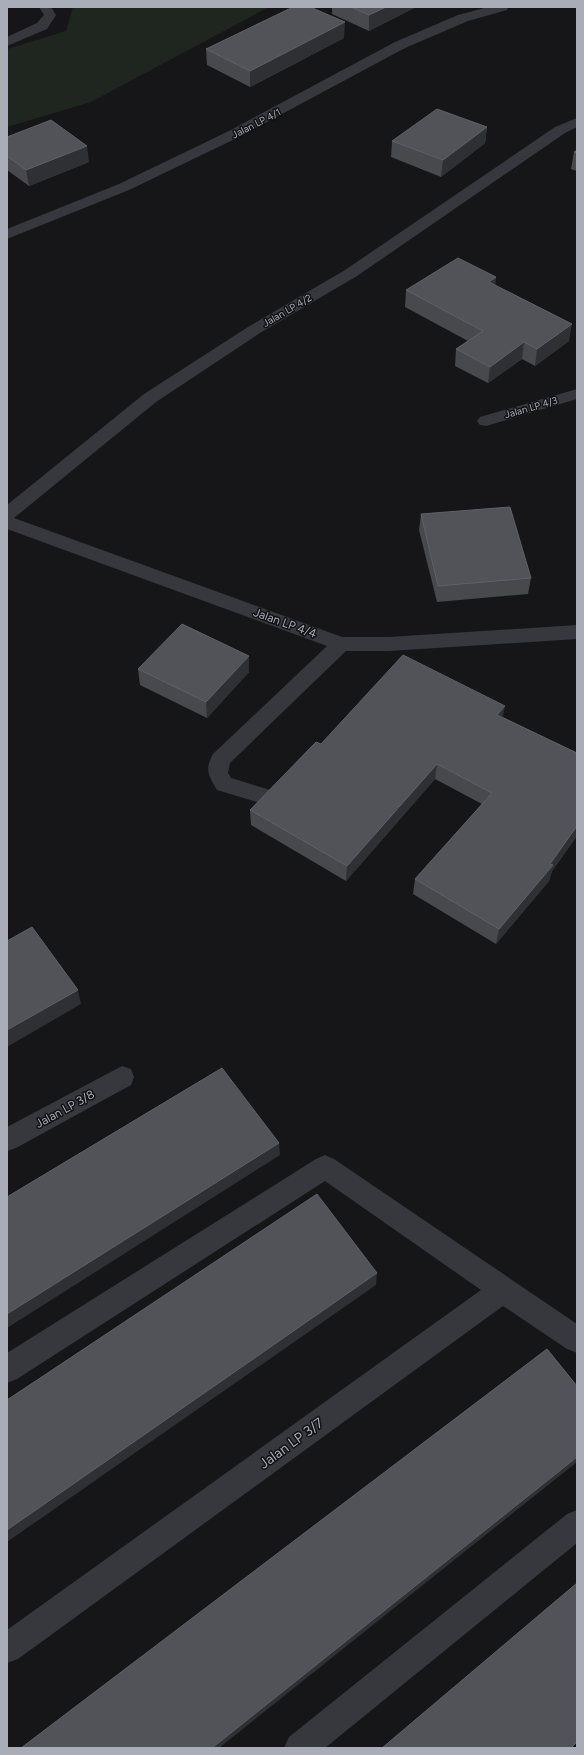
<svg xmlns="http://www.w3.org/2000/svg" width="584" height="1755" font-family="Figtree,sans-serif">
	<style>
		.green { fill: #1e261f }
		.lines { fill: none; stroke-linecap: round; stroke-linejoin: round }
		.minor { fill: #37383d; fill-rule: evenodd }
		.wall { fill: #47494d }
		.shaded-wall { fill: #2f3033 }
		.building { fill: #525359; stroke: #5f6168 }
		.labels { text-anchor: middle; stroke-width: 3; stroke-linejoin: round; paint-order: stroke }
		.far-street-label { font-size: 10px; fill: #a8adb8; stroke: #111113 }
		.street-label { font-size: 12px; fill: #a8adb8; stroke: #111113 }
		.near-street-label { font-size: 14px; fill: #a8adb8; stroke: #111113 }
	</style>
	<rect width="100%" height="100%" fill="#161618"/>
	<path class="green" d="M 73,7 L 269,7 L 91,102 L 7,127 L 7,49 L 66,31 Z"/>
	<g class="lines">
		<path class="minor" d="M 39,7 L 51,7 L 56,15 L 47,29 L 7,46 L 7,37 L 37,23 L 44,15 Z
			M 488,7 L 508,7 L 507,10 L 468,21 L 405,48 L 239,137 L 129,190 L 7,239 L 7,229 L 119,184 L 229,131 L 395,42 L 458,15 Z
			M 577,118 L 577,127 L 565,133 L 357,276 L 260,333 L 156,402 L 14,518 L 342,637 L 389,637 L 577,625 L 577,639 L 389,651 L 346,651 L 230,763 L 228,773 L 231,778 L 270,790 L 274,796 L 270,802 L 263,804 L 217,790 C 209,776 204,770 213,754 L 327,646 L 7,529 L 7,505 L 144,394 L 248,327 L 345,270 L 555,127 Z
			M 577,389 L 577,399 L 486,426 L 480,425 L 477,421 L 480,417 Z
			M 122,1066 L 131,1069 L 134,1077 L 131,1085 L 16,1148 L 7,1151 L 7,1127 Z
			M 325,1155 L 334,1159 L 577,1324 L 577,1353 L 567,1349 L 503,1306 L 18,1659 L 7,1663 L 7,1630 L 481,1290 L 325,1181 L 17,1379 L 7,1383 L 7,1353 L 316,1159 Z
			M 577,1510 L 577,1543 L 325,1748 L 284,1748 L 289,1737 L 567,1514 Z"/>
	</g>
	<path class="wall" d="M 332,7 L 416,7 L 369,31 L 332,14 Z
		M 344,38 L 250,87 L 207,65 L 206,49 Z
		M 487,127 L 485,143 L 441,177 L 391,157 L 392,141 Z
		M 7,137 L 89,162 L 29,186 L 7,170 Z
		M 577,150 L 577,171 L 571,169 L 574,152 Z
		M 496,277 L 495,285 L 569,341 L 535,366 L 522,359 L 488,383 L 455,366 L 456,349 L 468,341 L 405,307 L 406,290 Z
		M 421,514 L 531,578 L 528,594 L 437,602 L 419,530 Z
		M 138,669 L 249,672 L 207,718 L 140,685 Z
		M 503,717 L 577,753 L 577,836 L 552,871 L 549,881 L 496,944 L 413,894 L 415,879 L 482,804 L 435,779 L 346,881 L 251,825 L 250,810 L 321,744 Z"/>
	<path class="shaded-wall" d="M 386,7 L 416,7 L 369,31 L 369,15 Z
		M 345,22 L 344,38 L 250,87 L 250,71 Z
		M 487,127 L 485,143 L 441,177 L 443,160 Z
		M 87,146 L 89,162 L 29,186 L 26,170 Z
		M 496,277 L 494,294 L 489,282 Z
		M 572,324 L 569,341 L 535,366 L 537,349 Z
		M 524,342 L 522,359 L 488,383 L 490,367 Z
		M 249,656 L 249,672 L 207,718 L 206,702 Z
		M 505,706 L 502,722 L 497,715 Z
		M 437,764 L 435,779 L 346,881 L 347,866 Z
		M 577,826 L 577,836 L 552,871 L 549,881 L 496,944 L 499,929 Z
		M 78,990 L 81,1004 L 7,1047 L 7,1030 Z
		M 279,1143 L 280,1155 L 7,1328 L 7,1314 Z
		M 377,1273 L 376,1285 L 7,1542 L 7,1530 Z
		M 577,1457 L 577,1462 L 219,1748 L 212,1748 Z"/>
	<path class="building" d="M 293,7 L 310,7 L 345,22 L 250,71 L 206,49 Z
		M 351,7 L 386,7 L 369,15 Z
		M 437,109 L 487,127 L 443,160 L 392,141 Z
		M 51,120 L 87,146 L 26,170 L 7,156 L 7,137 Z
		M 577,150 L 577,153 L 574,152 Z
		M 458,258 L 496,277 L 489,282 L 572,324 L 537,349 L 524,342 L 490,367 L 456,349 L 483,331 L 406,290 Z
		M 510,507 L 531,578 L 438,586 L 421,514 Z
		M 182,624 L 249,656 L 206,702 L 138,669 Z
		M 403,655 L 505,706 L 497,715 L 577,753 L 577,826 L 550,864 L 553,865 L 499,929 L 415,879 L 492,793 L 437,764 L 347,866 L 250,810 L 316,742 L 321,744 Z
		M 32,927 L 78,990 L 7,1030 L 7,941 Z
		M 222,1068 L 279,1143 L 7,1314 L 7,1197 Z
		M 317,1194 L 377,1273 L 7,1530 L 7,1400 Z
		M 547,1349 L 577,1386 L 577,1457 L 212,1748 L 21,1748 Z
		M 577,1583 L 577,1742 L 571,1748 L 382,1748 Z"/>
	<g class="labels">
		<g class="far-street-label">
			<text transform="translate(256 123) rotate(-27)" y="4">Jalan LP 4/1</text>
			<text transform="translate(287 310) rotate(-30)" y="4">Jalan LP 4/2</text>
			<text transform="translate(531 407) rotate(-16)" y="4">Jalan LP 4/3</text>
		</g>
		<g class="street-label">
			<text transform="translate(285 623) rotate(20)" y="4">Jalan LP 4/4</text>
			<text transform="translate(65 1109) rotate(-29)" y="4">Jalan LP 3/8</text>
		</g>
		<g class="near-street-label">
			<text transform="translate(291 1443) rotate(-36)" y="5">Jalan LP 3/7</text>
		</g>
	</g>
	<rect width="584" height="1755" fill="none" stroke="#a8adb8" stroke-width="16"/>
</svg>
